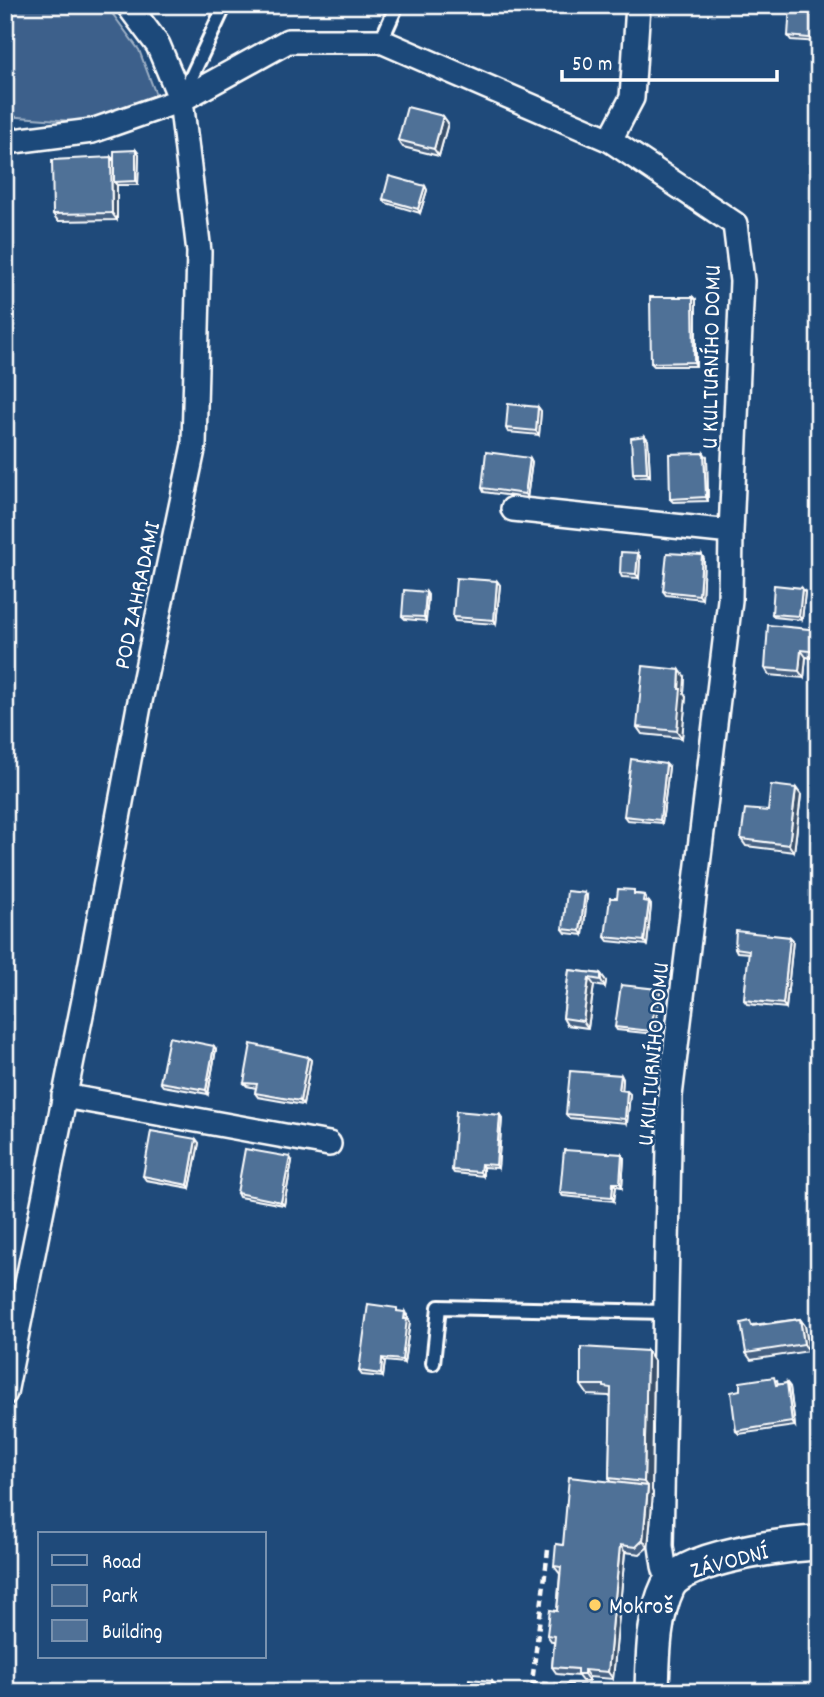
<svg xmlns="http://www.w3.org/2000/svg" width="824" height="1697" font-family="Dekko,sans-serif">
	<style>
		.green { fill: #3c618b; stroke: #9eb0c5; stroke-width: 2 }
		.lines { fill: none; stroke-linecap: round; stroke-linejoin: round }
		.lane-casing { stroke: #fff; stroke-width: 18 }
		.street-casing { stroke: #fff; stroke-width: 28 }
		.secondary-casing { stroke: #fff; stroke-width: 38 }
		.path { stroke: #fff; stroke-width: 4.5; stroke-dasharray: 7 5; stroke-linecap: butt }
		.lane { stroke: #1f4a7a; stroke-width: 12 }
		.street { stroke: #1f4a7a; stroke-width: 23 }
		.secondary { stroke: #1f4a7a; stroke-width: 33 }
		.wall { fill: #456182; stroke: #fff; stroke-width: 2 }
		.shaded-wall { fill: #384f6a; stroke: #fff; stroke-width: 2 }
		.building { fill: #507197; stroke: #fff; stroke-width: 2 }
		.poi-dot { fill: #ffd166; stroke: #1f4a7a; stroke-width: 2.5 }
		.labels { text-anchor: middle; stroke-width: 5; stroke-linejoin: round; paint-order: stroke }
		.street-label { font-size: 24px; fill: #fff; stroke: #1f4a7a }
		.poi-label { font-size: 24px; fill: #fff; stroke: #1f4a7a; text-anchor: start }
	</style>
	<rect width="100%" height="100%" fill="#1f4a7a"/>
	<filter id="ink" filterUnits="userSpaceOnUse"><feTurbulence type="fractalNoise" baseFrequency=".0143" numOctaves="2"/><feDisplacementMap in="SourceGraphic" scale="14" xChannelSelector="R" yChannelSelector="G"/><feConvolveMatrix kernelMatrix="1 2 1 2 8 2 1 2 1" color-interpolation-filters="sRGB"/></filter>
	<g filter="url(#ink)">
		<path class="green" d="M 5,5 L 106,5 L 139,50 L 156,95 L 86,122 L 5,116 Z"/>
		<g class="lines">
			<defs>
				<path id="lane" d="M 381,41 L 397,5
					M 182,97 L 225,5
					M 433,1363 L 439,1307 L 665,1312"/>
				<path id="street" d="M 5,139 L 14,141 L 92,131 L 181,100 L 288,41 L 381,41 L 610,140 L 735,224 L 742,281 L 731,532 L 730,600 L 670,1096 L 661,1546 L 664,1566 L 669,1584
					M 610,140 L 632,98 L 638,5
					M 513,509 L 731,532
					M 64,1096 L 329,1144
					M 5,1393 L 84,1000 L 139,706 L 194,445 L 199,252 L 181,100 L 158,45 L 128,5"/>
				<path id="secondary" d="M 652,1692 C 653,1658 653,1617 668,1586 C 683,1557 787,1544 819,1543"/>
			</defs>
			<use href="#lane" class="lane-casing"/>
			<use href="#street" class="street-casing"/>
			<use href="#secondary" class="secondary-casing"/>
			<path class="path" d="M 548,1550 L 532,1683 L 624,1690"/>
			<use href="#lane" class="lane"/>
			<use href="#street" class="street"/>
			<use href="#secondary" class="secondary"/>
		</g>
		<path class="wall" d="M 819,5 L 819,42 L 791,40 L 788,36 Z
			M 443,116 L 448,123 L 439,156 L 403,147 L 398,140 Z
			M 136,150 L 139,154 L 138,185 L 117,185 L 117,220 L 58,221 L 53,214 L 111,157 L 114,160 Z
			M 425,186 L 427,190 L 420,213 L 386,203 L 383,199 Z
			M 696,300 L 696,366 L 654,366 L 651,363 Z
			M 538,407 L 541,411 L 539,435 L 508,432 L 506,428 Z
			M 645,436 L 648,440 L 650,476 L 635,477 L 633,473 Z
			M 707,457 L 708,501 L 673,502 L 670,499 Z
			M 530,458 L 532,462 L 527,498 L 484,492 L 482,488 Z
			M 702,555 L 704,559 L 702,599 L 666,595 L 663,591 Z
			M 640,557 L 639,578 L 622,577 L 620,573 Z
			M 497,581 L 500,585 L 496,624 L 455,621 L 453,617 Z
			M 426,592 L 428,595 L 426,621 L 405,619 L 402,616 Z
			M 805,592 L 802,620 L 774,617 L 772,614 Z
			M 819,630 L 819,659 L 806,657 L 804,678 L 769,675 L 765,668 Z
			M 685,677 L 684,693 L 686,696 L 682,738 L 642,734 L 637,727 Z
			M 669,767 L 662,823 L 627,820 L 624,816 Z
			M 796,788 L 801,795 L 794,852 L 746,846 L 741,839 L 768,811 Z
			M 637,894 L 644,895 L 646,898 L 646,902 L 649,902 L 651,905 L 647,945 L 608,941 L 605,937 L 617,898 Z
			M 587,896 L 583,935 L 566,933 L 563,929 Z
			M 790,937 L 793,940 L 786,1008 L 747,1004 L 744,1000 L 749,953 L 737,952 L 735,948 Z
			M 569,970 L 601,974 L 606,981 L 605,987 L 594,985 L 588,1028 L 567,1025 L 563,1018 Z
			M 657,989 L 660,992 L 654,1034 L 617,1030 L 615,1027 Z
			M 216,1049 L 208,1094 L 163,1086 L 160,1082 Z
			M 308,1057 L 311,1060 L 303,1105 L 258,1097 L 255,1093 L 256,1088 L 247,1086 L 244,1083 Z
			M 621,1075 L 623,1079 L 622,1090 L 630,1094 L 627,1123 L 569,1118 L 566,1114 Z
			M 500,1115 L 502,1118 L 498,1168 L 483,1167 L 483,1176 L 454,1173 L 452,1170 Z
			M 196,1139 L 199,1143 L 190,1188 L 146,1180 L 143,1176 Z
			M 624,1158 L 622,1187 L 616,1186 L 614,1201 L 563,1196 L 560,1193 Z
			M 292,1161 L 284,1205 L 239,1197 L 237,1193 Z
			M 407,1316 L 407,1319 L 410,1322 L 404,1363 L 385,1361 L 383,1377 L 362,1375 L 359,1371 Z
			M 800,1319 L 805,1326 L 809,1351 L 751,1360 L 746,1353 L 753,1325 Z
			M 654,1361 L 652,1490 L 653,1493 L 648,1547 L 640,1554 L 625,1552 L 613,1679 L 589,1677 L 589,1681 L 582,1681 L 578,1676 L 557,1674 L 552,1667 L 554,1642 L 552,1642 L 547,1635 L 557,1611 L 560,1574 L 554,1566 L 563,1545 L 611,1481 L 609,1478 L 611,1398 L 609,1396 L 588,1395 L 581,1385 Z
			M 777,1380 L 778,1385 L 787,1383 L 790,1387 L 795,1426 L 739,1434 L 736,1431 L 740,1390 Z"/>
		<path class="shaded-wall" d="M 443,116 L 448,123 L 439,156 L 434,149 Z
			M 136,150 L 139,154 L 138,185 L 136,181 Z
			M 111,157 L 116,164 L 114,182 L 117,185 L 117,220 L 112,213 Z
			M 425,186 L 427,190 L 420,213 L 418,209 Z
			M 693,297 L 696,300 L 696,366 L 694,362 Z
			M 538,407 L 541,411 L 539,435 L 536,431 Z
			M 645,436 L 648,440 L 650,476 L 647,473 Z
			M 704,453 L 707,457 L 708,501 L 706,497 Z
			M 530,458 L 532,462 L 527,498 L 525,494 Z
			M 638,553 L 640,557 L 639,578 L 636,574 Z
			M 702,555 L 704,559 L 702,599 L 699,595 Z
			M 497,581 L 500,585 L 496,624 L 494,620 Z
			M 802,588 L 805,592 L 802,620 L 799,616 Z
			M 426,592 L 428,595 L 426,621 L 424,617 Z
			M 801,650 L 806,657 L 804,678 L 799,671 Z
			M 680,670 L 685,677 L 684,693 L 686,696 L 682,738 L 677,731 Z
			M 666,764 L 669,767 L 662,823 L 660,820 Z
			M 796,788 L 801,795 L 794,852 L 789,845 Z
			M 585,893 L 587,896 L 583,935 L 580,931 Z
			M 649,902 L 651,905 L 647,945 L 644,941 Z
			M 790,937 L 793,940 L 786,1008 L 783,1004 Z
			M 601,974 L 606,981 L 605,987 L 601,980 Z
			M 589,978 L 594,985 L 588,1028 L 583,1021 Z
			M 657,989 L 660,992 L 654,1034 L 651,1031 Z
			M 214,1046 L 216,1049 L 208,1094 L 206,1090 Z
			M 308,1057 L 311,1060 L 303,1105 L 300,1101 Z
			M 621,1075 L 623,1079 L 622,1094 L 619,1090 Z
			M 627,1091 L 630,1094 L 627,1123 L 625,1119 Z
			M 500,1115 L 502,1118 L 498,1168 L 496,1165 Z
			M 196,1139 L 199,1143 L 190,1188 L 188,1185 Z
			M 622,1154 L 624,1158 L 622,1187 L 620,1183 Z
			M 290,1157 L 292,1161 L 284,1205 L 281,1202 Z
			M 481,1164 L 483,1167 L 483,1176 L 480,1172 Z
			M 613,1183 L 616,1186 L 614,1201 L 612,1197 Z
			M 405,1312 L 410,1322 L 404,1363 L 402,1360 Z
			M 800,1319 L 805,1326 L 809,1351 L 804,1344 Z
			M 647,1351 L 654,1361 L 652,1490 L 653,1493 L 648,1547 L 643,1540 L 648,1488 L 644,1482 Z
			M 382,1358 L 385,1361 L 383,1377 L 381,1374 Z
			M 787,1383 L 790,1387 L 795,1426 L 792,1422 Z
			M 620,1545 L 625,1552 L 613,1679 L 608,1672 Z
			M 584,1670 L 589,1677 L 589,1681 L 584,1674 Z
			M 492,1681 L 497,1688 L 496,1692 L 491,1692 Z"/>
		<path class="building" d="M 790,5 L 819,5 L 819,39 L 788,36 Z
			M 407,107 L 443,116 L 434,149 L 398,140 Z
			M 136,150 L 136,181 L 114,182 L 114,151 Z
			M 111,157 L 112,213 L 53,214 L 52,160 Z
			M 389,176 L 425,186 L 418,209 L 383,199 Z
			M 650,297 L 693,297 L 694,362 L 651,363 Z
			M 508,404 L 538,407 L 536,431 L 506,428 Z
			M 645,436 L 647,473 L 633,473 L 631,438 Z
			M 486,452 L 530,458 L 525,494 L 482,488 Z
			M 704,453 L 706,497 L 670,499 L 669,454 Z
			M 621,552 L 638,553 L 636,574 L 620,573 Z
			M 667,553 L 702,555 L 699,595 L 663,591 Z
			M 456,578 L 497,581 L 494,620 L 453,617 Z
			M 774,585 L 802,588 L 799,616 L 772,614 Z
			M 404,590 L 426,592 L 424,617 L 402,616 Z
			M 768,625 L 819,630 L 818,652 L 801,650 L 799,671 L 765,668 Z
			M 643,666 L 680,670 L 679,689 L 681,689 L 677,731 L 637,727 Z
			M 631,759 L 666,764 L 660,820 L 624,816 Z
			M 771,785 L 796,788 L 789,845 L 741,839 L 745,809 L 768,811 Z
			M 618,889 L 634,890 L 634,894 L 644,895 L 643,901 L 649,902 L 644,941 L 605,937 L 610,898 L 617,898 Z
			M 567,891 L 585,893 L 580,931 L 563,929 Z
			M 736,931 L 790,937 L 783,1004 L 744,1000 L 749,950 L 735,948 Z
			M 569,970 L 601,974 L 601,980 L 589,978 L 583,1021 L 563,1018 Z
			M 621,985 L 657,989 L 651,1031 L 615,1027 Z
			M 169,1037 L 214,1046 L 206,1090 L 160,1082 Z
			M 251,1044 L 308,1057 L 300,1101 L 255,1093 L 257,1084 L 244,1083 Z
			M 570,1071 L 621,1075 L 619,1090 L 627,1091 L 625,1119 L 566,1114 Z
			M 456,1111 L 500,1115 L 496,1165 L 481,1164 L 480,1172 L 452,1170 Z
			M 151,1131 L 196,1139 L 188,1185 L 143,1176 Z
			M 245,1149 L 290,1157 L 281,1202 L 237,1193 Z
			M 564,1150 L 622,1154 L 620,1183 L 613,1183 L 612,1197 L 560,1193 Z
			M 368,1304 L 397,1308 L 397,1311 L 405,1312 L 404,1319 L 407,1319 L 402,1360 L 382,1358 L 381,1374 L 359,1371 Z
			M 800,1319 L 804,1344 L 746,1353 L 741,1323 L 750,1321 L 752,1326 Z
			M 581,1347 L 647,1351 L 644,1482 L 609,1478 L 611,1388 L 604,1387 L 604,1385 L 581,1385 Z
			M 774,1377 L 776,1385 L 787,1383 L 792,1422 L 736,1431 L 731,1392 L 740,1390 L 740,1382 Z
			M 569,1477 L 648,1486 L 643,1540 L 636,1547 L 620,1545 L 608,1672 L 584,1670 L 584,1674 L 577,1674 L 577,1669 L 552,1667 L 555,1636 L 547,1635 L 550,1610 L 557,1611 L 561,1567 L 554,1566 L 556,1544 L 563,1545 Z
			M 469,1679 L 492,1681 L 491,1692 L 468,1692 Z
			M 172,1683 L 187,1684 L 186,1692 L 171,1692 Z
			M 215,1684 L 256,1688 L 255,1692 L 215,1692 Z"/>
	</g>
	<circle class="poi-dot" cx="595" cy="1605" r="7"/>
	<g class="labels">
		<g class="street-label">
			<text transform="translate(710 357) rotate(-89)" y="8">U KULTURNÍHO DOMU</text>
			<text transform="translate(136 595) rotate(-78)" y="8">POD ZAHRADAMI</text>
			<text transform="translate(652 1054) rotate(-85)" y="8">U KULTURNÍHO DOMU</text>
			<text transform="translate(729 1560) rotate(-15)" y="8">ZÁVODNÍ</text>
		</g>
		<g class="poi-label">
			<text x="609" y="1613">Mokroš</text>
		</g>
	</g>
	<rect width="824" height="1697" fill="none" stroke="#1f4a7a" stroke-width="28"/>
	<rect x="14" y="14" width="796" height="1669" fill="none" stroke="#fff" stroke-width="2.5" filter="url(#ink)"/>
	<rect x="38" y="1532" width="228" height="126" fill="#1f4a7a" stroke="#7992af" stroke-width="2"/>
	<rect x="52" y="1555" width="35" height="10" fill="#1f4a7a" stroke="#7992af" stroke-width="2"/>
	<text x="102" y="1568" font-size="21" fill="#ffffff">Road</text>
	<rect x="52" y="1585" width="35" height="21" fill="#3c618b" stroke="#7992af" stroke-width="2"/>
	<text x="102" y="1602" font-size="21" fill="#ffffff">Park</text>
	<rect x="52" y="1620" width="35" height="21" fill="#507197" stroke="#7992af" stroke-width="2"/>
	<text x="102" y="1638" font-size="21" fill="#ffffff">Building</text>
	<path d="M562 70v10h215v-10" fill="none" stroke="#ffffff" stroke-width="3.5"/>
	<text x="572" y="70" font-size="21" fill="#ffffff" stroke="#1f4a7a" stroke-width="5" paint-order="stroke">50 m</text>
</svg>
